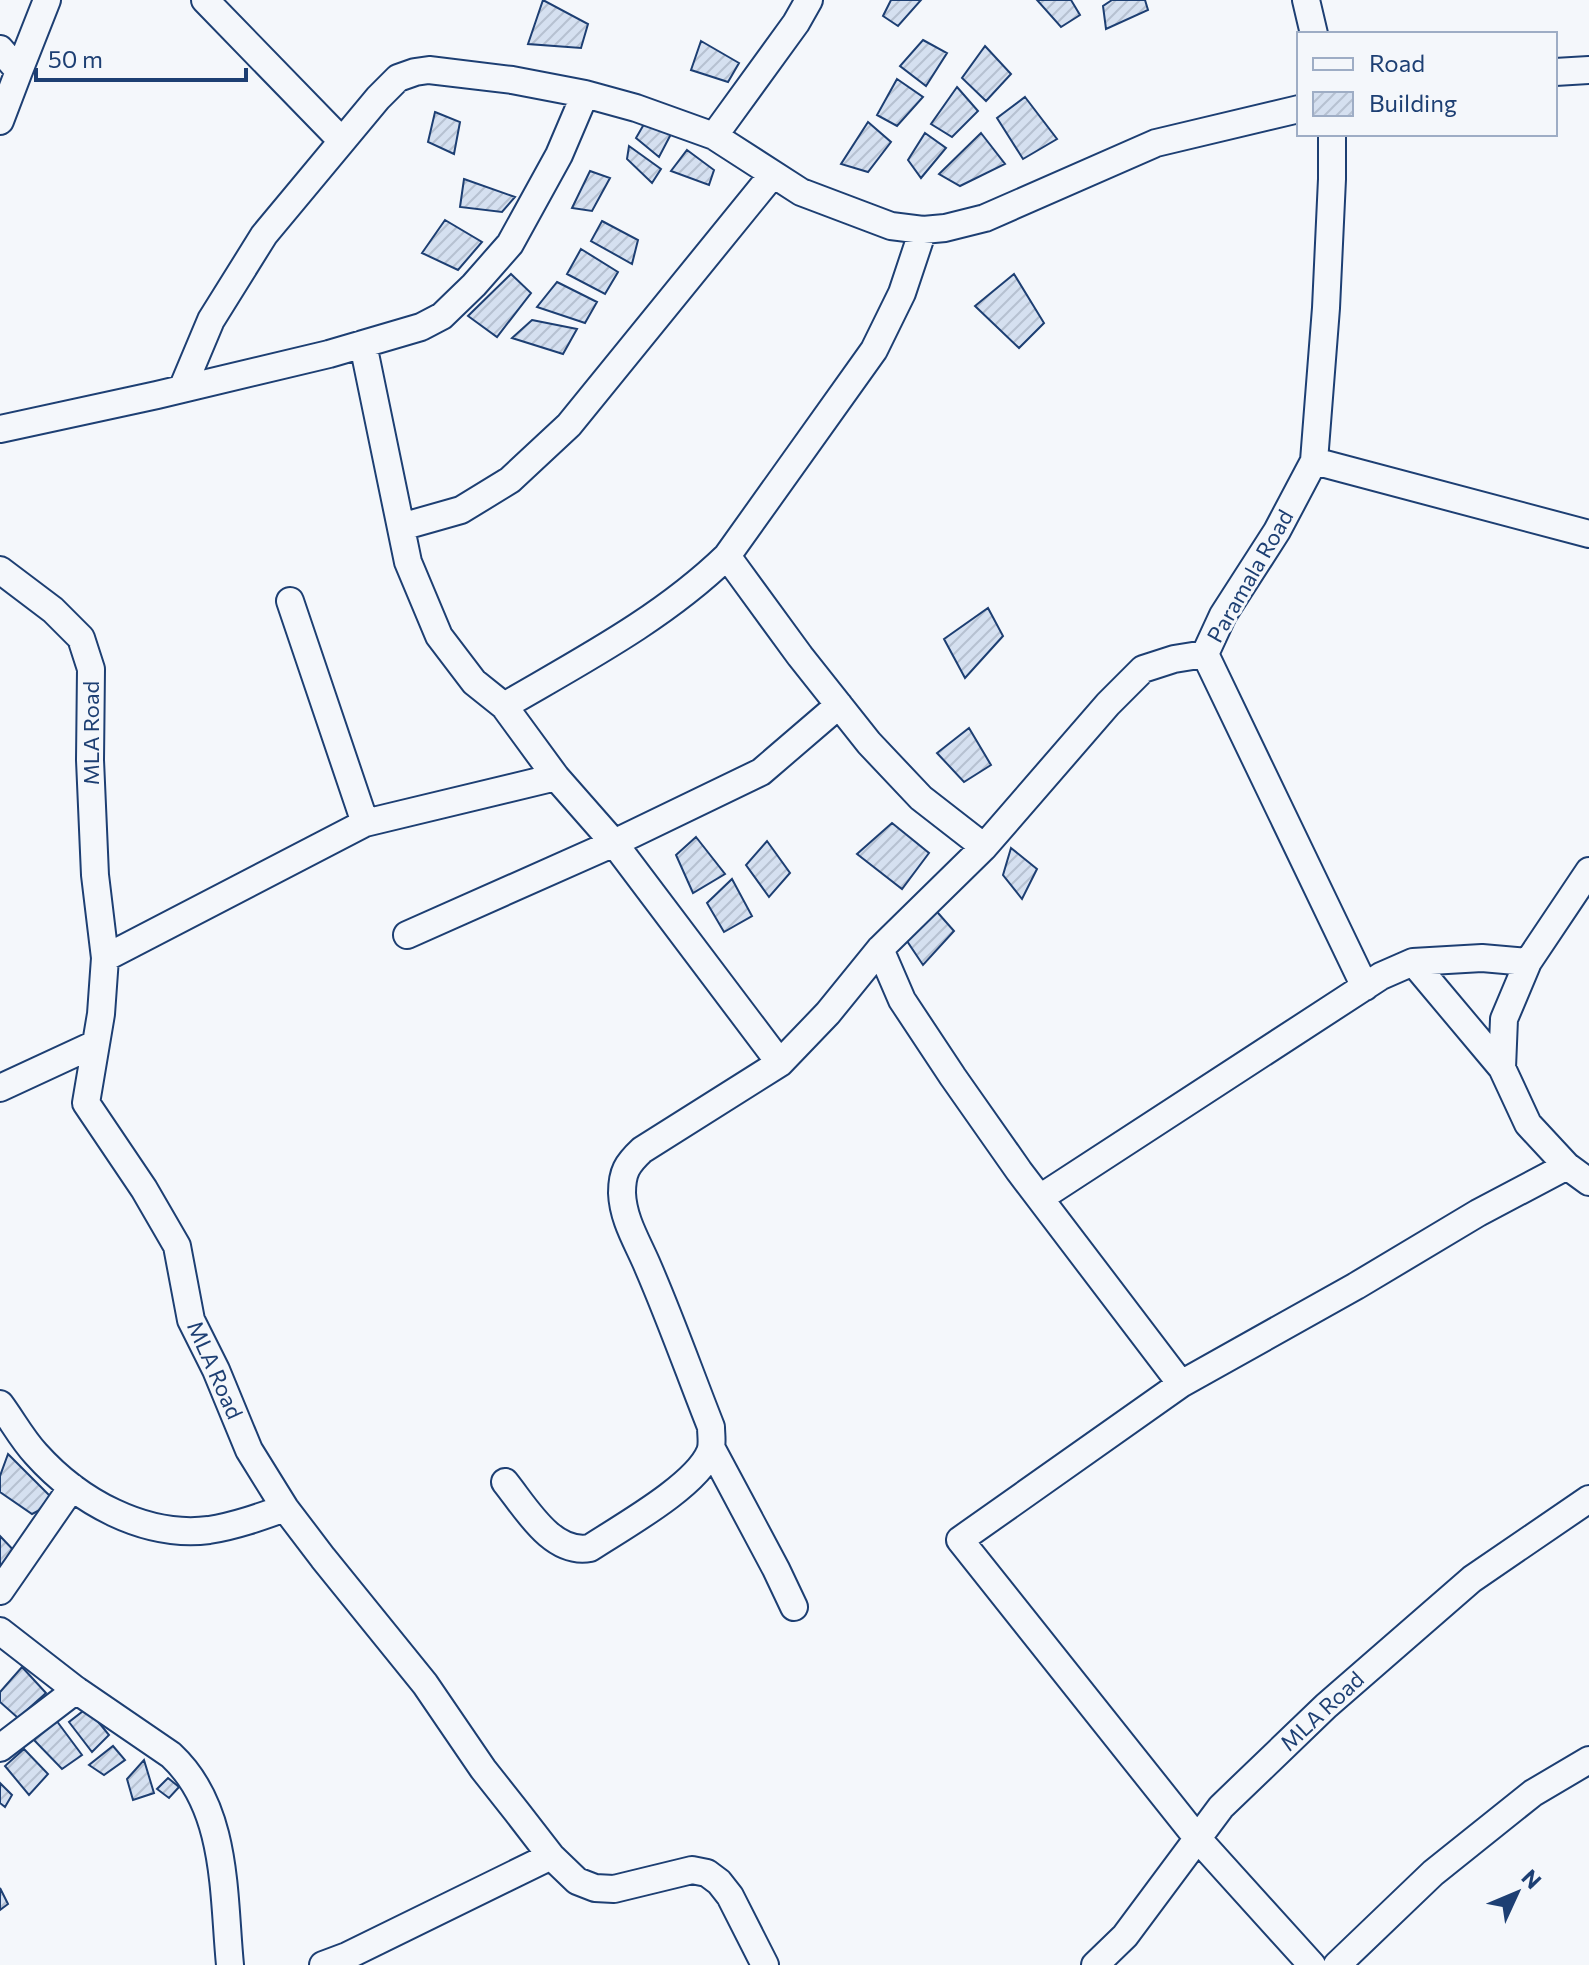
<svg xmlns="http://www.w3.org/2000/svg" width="1589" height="1965" font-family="Commissioner,sans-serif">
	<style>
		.building { fill: url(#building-hatch); stroke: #1d3f73; stroke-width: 2 }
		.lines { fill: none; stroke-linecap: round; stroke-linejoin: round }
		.street-casing { stroke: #1d3f73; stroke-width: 30 }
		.street { stroke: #f4f7fb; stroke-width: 26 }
		.labels { text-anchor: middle; stroke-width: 6; stroke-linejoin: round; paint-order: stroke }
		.street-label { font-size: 22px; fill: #1d3f73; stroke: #f4f7fb }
	</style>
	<defs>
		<pattern id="building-hatch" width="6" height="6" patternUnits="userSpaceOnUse" patternTransform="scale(2)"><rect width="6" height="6" fill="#d5e0f0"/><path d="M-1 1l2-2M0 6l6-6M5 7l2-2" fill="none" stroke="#b6c1d1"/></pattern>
	</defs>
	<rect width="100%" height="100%" fill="#f4f7fb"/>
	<path class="building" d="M 543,0 L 588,24 L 581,48 L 528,44 Z
		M 891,0 L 921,0 L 898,26 L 883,16 Z
		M 1037,0 L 1071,0 L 1080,15 L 1061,27 Z
		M 1112,0 L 1145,0 L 1148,10 L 1106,29 L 1103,6 Z
		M 923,40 L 947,53 L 926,86 L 900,66 Z
		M 701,41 L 739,63 L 728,82 L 691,70 Z
		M 985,46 L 1011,74 L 986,101 L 962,78 Z
		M 897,79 L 923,97 L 897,126 L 877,115 Z
		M 957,87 L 978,111 L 952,137 L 931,124 Z
		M 1025,97 L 1057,139 L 1023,159 L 997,118 Z
		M 435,112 L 460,122 L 454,154 L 428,142 Z
		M 647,119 L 671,134 L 659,157 L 636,138 Z
		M 868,122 L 891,142 L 868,172 L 841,164 Z
		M 925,133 L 946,148 L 921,178 L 908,160 Z
		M 981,133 L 1005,164 L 960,186 L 939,174 Z
		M 629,146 L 661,169 L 652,183 L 627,159 Z
		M 687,150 L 714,170 L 709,185 L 671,171 Z
		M 590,171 L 610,178 L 592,211 L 572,208 Z
		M 464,179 L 515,197 L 502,212 L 460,207 Z
		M 445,220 L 482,242 L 458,270 L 422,253 Z
		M 602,221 L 638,240 L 632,264 L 591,241 Z
		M 581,249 L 618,272 L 605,294 L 567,274 Z
		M 511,274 L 531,293 L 497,337 L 468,316 Z
		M 1014,274 L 1044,323 L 1019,348 L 975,306 Z
		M 557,282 L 597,302 L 585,323 L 537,307 Z
		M 532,320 L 577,329 L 563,354 L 512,338 Z
		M 988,608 L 1003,636 L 965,678 L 944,639 Z
		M 969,728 L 991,765 L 964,782 L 937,753 Z
		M 892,823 L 929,853 L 902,889 L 857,854 Z
		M 696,837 L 725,874 L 693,893 L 676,855 Z
		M 767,841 L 790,873 L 769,897 L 746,865 Z
		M 1011,848 L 1037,869 L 1022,899 L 1003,875 Z
		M 732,879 L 752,916 L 724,932 L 707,903 Z
		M 931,905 L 954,931 L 923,965 L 903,935 Z
		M 8,1454 L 56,1502 L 32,1514 L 0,1492 L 0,1476 Z
		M 0,1536 L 19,1556 L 0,1572 Z
		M 22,1667 L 46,1693 L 18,1718 L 0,1702 L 0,1692 Z
		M 87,1708 L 109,1735 L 92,1752 L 69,1722 Z
		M 56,1720 L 82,1755 L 62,1769 L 34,1740 Z
		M 113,1746 L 125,1760 L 104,1775 L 89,1765 Z
		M 24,1749 L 48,1774 L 29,1795 L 5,1766 Z
		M 144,1760 L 154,1793 L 133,1800 L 127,1779 Z
		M 168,1778 L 179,1787 L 169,1798 L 157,1789 Z
		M 0,1783 L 12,1795 L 5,1807 L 0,1803 Z
		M 0,1888 L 8,1904 L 0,1910 Z"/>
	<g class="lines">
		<defs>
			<path id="street" d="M 205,0 L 342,141
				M 1306,0 L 1314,34
				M 0,49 L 19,71 L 0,121
				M 19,71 L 47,0
				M 1555,72 L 1589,70
				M 1332,134 L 1332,179 L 1326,308 L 1314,461 L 1277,531 L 1223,615 L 1205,654 L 1365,987
				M 714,136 L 796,23 L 809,0
				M 363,344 L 408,562 L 439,636 L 474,682 L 504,706 L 556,777 L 614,843 L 780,1063
				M 182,389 L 211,320 L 264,235 L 378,98 L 398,78 L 415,72 L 429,70 L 512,80 L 585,94 L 636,108 L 714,136 L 801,192 L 891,226 L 923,230 L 945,228 L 985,218 L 1156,143 L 1299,109
				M 0,429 L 157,395 L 329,354 L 421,327 L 442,316 L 474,285 L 510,244 L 559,155 L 585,94
				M 1314,461 L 1589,534
				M 401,527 L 461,510 L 510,480 L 569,425 L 773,174
				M 727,556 L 800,656 L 869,743 L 921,798 L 984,847
				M 0,570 L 53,610 L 81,638 L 91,669 L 90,760 L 95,875 L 105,958 L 101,1014 L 86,1103 L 144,1189 L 177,1246 L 191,1320 L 216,1370 L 249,1450 L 285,1508 L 323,1558 L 425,1684 L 483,1769 L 517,1812 L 551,1856 L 577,1881 L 595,1888 L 614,1889 L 692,1870 L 707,1873 L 719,1882 L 730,1896 L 765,1965
				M 290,601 L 365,823
				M 504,706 C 581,661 662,619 727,556 L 874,350 L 902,293 L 923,230
				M 1589,871 L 1528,962 L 1504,1019 L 1502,1068 L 1528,1124 L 1567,1166 L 1589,1182
				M 407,935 L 614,843 L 761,772 L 839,705
				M 880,949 L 902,1000 L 953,1077 L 1019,1171 L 1181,1384
				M 105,958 L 365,823 L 556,777
				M 1413,962 L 1502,1068
				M 0,1088 L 95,1044
				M 1040,1198 L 1381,976 L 1413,962 L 1482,958 L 1528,962
				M 0,1404 C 12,1420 22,1439 36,1454 C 78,1501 144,1538 209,1530 C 235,1526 260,1517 285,1508
				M 712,1449 L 776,1569 L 794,1607
				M 505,1482 C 526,1508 552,1555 590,1548 C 622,1527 696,1486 710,1452 C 713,1445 711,1435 711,1427 C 690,1374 671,1320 648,1267 C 638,1243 623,1220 622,1193 C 622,1172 627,1164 642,1150 L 780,1063 L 828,1013 L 880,949 L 984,847 L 1108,704 L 1143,669 L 1174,659 L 1205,654
				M 0,1591 L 72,1487
				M 0,1631 L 76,1690 L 171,1755 C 228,1808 223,1894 230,1965
				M 0,1748 L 76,1690
				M 323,1965 L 347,1956 L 551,1856
				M 1095,1965 L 1125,1936 L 1221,1807 L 1326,1706 L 1472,1579 L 1589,1499
				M 1312,1965 L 1198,1839 L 960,1540 L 1181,1384 L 1356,1286 L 1478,1213 L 1567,1166
				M 1337,1965 L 1433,1873 L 1533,1793 L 1589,1760"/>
		</defs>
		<use href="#street" class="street-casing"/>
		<use href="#street" class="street"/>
	</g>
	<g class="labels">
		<g class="street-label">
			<text transform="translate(1250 576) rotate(-60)" y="8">Paramala Road</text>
			<text transform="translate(91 733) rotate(-90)" y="8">MLA Road</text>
			<text transform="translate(215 1370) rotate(66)" y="8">MLA Road</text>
			<text transform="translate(1322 1711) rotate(-43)" y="8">MLA Road</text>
		</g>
	</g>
	<rect x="1297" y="32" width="260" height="104" fill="#f4f7fb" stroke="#9eadc5" stroke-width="2"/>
	<rect x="1313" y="58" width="40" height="12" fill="#f4f7fb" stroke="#9eadc5" stroke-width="2"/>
	<text x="1369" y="72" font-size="24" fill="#1d3f73">Road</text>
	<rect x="1313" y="92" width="40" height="24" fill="url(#building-hatch)" stroke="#9eadc5" stroke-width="2"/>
	<text x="1369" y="112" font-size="24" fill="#1d3f73">Building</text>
	<g transform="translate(1517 1893) rotate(46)" stroke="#f4f7fb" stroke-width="6" paint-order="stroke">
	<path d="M0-6L14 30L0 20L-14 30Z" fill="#1d3f73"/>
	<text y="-12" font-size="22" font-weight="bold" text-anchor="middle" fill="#1d3f73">N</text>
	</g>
	<path d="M36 68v12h210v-12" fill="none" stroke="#1d3f73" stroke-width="4"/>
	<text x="48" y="68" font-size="24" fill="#1d3f73" stroke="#f4f7fb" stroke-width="6" paint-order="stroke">50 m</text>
</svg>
